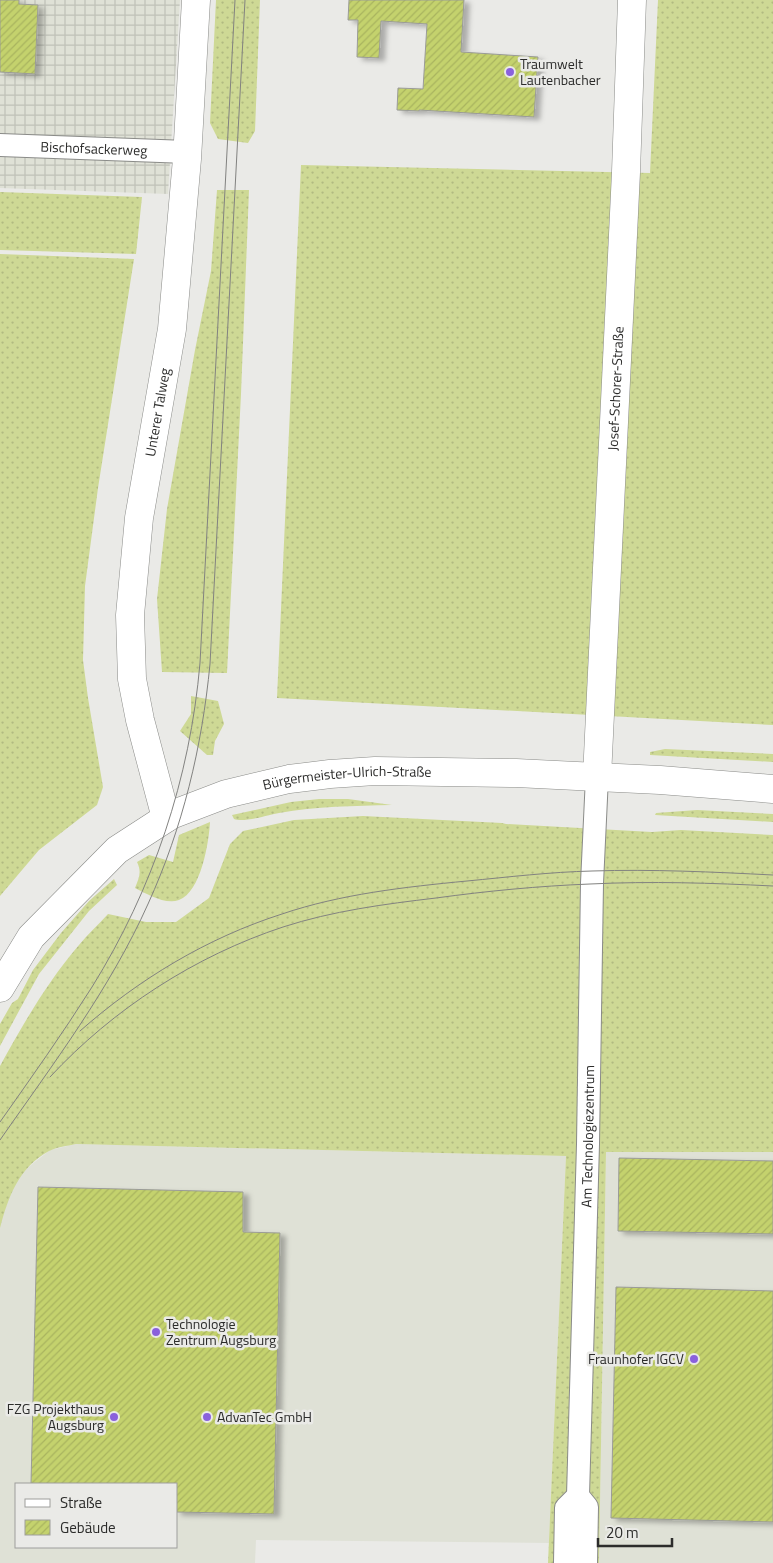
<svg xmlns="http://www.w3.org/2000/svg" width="773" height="1563" font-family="'Titillium Web',sans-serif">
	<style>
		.built { fill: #dfe1d6; fill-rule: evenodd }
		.industrial { fill: url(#industrial-grid) }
		.grass { fill: url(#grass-dots) }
		.building { fill: url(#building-hatch); stroke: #9a9b98; filter: url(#shadow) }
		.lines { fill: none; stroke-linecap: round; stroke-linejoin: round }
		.minor-casing { stroke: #8a8b88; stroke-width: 24 }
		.tertiary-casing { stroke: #8a8b88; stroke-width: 29 }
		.secondary-casing { stroke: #8a8b88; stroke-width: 29 }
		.minor { stroke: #fff; stroke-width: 22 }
		.tertiary { stroke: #fff; stroke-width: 28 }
		.secondary { stroke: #fff; stroke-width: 28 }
		.tram { stroke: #828280; stroke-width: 1 }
		.poi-dot { fill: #8a61dc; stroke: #eaeae7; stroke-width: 2 }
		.labels { text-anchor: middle; stroke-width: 5; stroke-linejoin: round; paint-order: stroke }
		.poi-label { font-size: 14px; fill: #2c2c2b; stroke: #eaeae7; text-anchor: start }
		.street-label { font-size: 14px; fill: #2c2c2b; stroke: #eaeae7 }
	</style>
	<defs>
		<pattern id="industrial-grid" width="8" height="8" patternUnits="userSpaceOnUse" patternTransform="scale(1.25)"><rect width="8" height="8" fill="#dfe1d6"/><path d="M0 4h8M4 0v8" fill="none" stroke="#c0c1b8"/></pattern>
		<pattern id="grass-dots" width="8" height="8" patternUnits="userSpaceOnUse" patternTransform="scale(1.25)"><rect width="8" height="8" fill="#ced995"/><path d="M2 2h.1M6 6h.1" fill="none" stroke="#b1ba81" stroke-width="1.8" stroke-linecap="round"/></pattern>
		<pattern id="building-hatch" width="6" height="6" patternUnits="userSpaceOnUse" patternTransform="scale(1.25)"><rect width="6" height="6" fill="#c4d26d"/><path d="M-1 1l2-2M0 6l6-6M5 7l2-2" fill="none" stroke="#a9b45f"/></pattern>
		<filter id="shadow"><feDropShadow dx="5.5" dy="3" stdDeviation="2.5" flood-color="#0004"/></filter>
	</defs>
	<rect width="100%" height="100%" fill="#eaeae7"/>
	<path class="built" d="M 76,1144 L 566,1156 L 549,1543 L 256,1540 L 255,1563 L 0,1563 L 0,1213 L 16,1182 L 26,1169 L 50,1150 ZM 16,1484 L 176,1484 L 176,1547 L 16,1547 Z
		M 606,1151 L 773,1152 L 773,1563 L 599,1563 Z"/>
	<path class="industrial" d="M 0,0 L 180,0 L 168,194 L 0,188 Z"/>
	<path class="grass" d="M 216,0 L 260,0 L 255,131 L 248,143 L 218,139 L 210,123 Z
		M 658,0 L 773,0 L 773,725 L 277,698 L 301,165 L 650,173 Z
		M 217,190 L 249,190 L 241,394 L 227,673 L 162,672 L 157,599 L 167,509 L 195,350 L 211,271 Z
		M 0,192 L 142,197 L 136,254 L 0,250 Z
		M 0,254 L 134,259 L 98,488 L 85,586 L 83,660 L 88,698 L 103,787 L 97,805 L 39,850 L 0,896 Z
		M 191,696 L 218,701 L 224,724 L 215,741 L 213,755 L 207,755 L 180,731 L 191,714 Z
		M 665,749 L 773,754 L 773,762 L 650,755 L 650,752 Z
		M 319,799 L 348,799 L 392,805 C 355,806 316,806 279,813 C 268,815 243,823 234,819 L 232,815 L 291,802 Z
		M 697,810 L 773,814 L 773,822 L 655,815 L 656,813 Z
		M 363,816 L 502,823 L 506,824 L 652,832 L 681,830 L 773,835 L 773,1152 L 606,1152 L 599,1563 L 548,1563 L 566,1156 L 76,1144 C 67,1146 57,1147 49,1151 C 19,1167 8,1197 0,1228 L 0,1066 C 23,1024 48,981 79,945 C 88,934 98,925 108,914 L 146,922 L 176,922 L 209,898 L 230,844 L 243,831 L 294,820 Z
		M 210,822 C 209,842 201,892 179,900 C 165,905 147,894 135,888 C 139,878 142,872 137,862 L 149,855 L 173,862 L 179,835 Z
		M 114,879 L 117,885 L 89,911 L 39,974 L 0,1046 L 0,1024 L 12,1003 L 18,999 L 33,970 L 61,933 L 89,901 Z"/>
	<path class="building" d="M 0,0 L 19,0 L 19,4 L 38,5 L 35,74 L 0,72 Z
		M 349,0 L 464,0 L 461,52 L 538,57 L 534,117 L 419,110 L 419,111 L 397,110 L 398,88 L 423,89 L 427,24 L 381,21 L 379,58 L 357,57 L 358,20 L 348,20 Z
		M 619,1158 L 773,1161 L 773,1234 L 618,1231 Z
		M 38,1187 L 243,1192 L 243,1232 L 280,1233 L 274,1514 L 176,1512 L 176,1484 L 31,1484 Z
		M 616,1287 L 773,1291 L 773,1522 L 611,1518 Z"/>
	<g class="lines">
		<defs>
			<g id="minor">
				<path id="s1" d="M 0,145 L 187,152"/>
				<path d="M 565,1563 L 566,1508 L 578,1496"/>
				<path id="s2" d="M 586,1563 L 587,1507 L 578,1496 L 588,1144 L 592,883 L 597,777"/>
			</g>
			<g id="tertiary">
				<path id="s3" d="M 597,777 L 626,172 L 632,0"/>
				<path id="s4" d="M 166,818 L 140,720 L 132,679 L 130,615 L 139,518 L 172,329 L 187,159 L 196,0"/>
			</g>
			<g id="secondary">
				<path id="s5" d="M 0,988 L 31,937 L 117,850 L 171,815 L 226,794 L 289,779 L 330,774 L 375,771 L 516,773 L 597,777 L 660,780 L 773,789"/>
			</g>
		</defs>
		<use href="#minor" class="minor-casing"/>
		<use href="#tertiary" class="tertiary-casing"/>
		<use href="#secondary" class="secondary-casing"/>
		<use href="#minor" class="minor"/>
		<use href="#tertiary" class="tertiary"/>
		<use href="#secondary" class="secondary"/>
		<path class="tram" d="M 80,1031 C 139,979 207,938 282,914 C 341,894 405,887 467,881 C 509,877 550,872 592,871 C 652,869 713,872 773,875
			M 50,1077 C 113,1009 195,956 283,927 C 332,911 385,904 436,898 C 487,891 539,886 590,884 C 651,881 712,883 773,886
			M 0,1122 C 31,1078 63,1033 92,987 C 153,889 190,779 200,663 L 235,0
			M 0,1140 C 53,1064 110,989 148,904 C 183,827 202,747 210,664 L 245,0"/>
	</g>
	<g class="poi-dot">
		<circle cx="510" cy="72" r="5"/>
		<circle cx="156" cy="1332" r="5"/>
		<circle cx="694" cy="1359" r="5"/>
		<circle cx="114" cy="1417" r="5"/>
		<circle cx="207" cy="1417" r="5"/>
	</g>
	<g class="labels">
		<g class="poi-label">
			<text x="520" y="69">Traumwelt<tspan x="520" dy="16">Lautenbacher</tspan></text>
			<text x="166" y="1329">Technologie<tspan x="166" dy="16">Zentrum Augsburg</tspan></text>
			<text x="684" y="1364" text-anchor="end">Fraunhofer IGCV</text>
			<text x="104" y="1414" text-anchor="end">FZG Projekthaus<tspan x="104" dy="16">Augsburg</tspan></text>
			<text x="217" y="1422">AdvanTec GmbH</text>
		</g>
		<g class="street-label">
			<text dy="5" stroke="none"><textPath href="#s1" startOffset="94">Bischofsackerweg</textPath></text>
			<text dy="5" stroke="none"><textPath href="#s3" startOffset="389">Josef-Schorer-Straße</textPath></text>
			<text dy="5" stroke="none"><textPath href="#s4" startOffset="412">Unterer Talweg</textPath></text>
			<text dy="5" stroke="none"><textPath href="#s5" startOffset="428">Bürgermeister-Ulrich-Straße</textPath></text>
			<text dy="5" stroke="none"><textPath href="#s2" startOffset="430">Am Technologiezentrum</textPath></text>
		</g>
	</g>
	<rect x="15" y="1483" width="162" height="65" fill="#eaeae7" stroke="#9e9e9c"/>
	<rect x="25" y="1499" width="25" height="8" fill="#ffffff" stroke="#9e9e9c"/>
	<text x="60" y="1508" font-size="15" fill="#2c2c2b">Straße</text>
	<rect x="25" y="1520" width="25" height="15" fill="url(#building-hatch)" stroke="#9e9e9c"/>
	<text x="60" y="1533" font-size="15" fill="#2c2c2b">Gebäude</text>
	<path d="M598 1538v8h74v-8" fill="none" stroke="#2c2c2b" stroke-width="2.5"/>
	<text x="606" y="1538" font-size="15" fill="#2c2c2b" stroke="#eaeae7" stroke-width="4" paint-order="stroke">20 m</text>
</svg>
